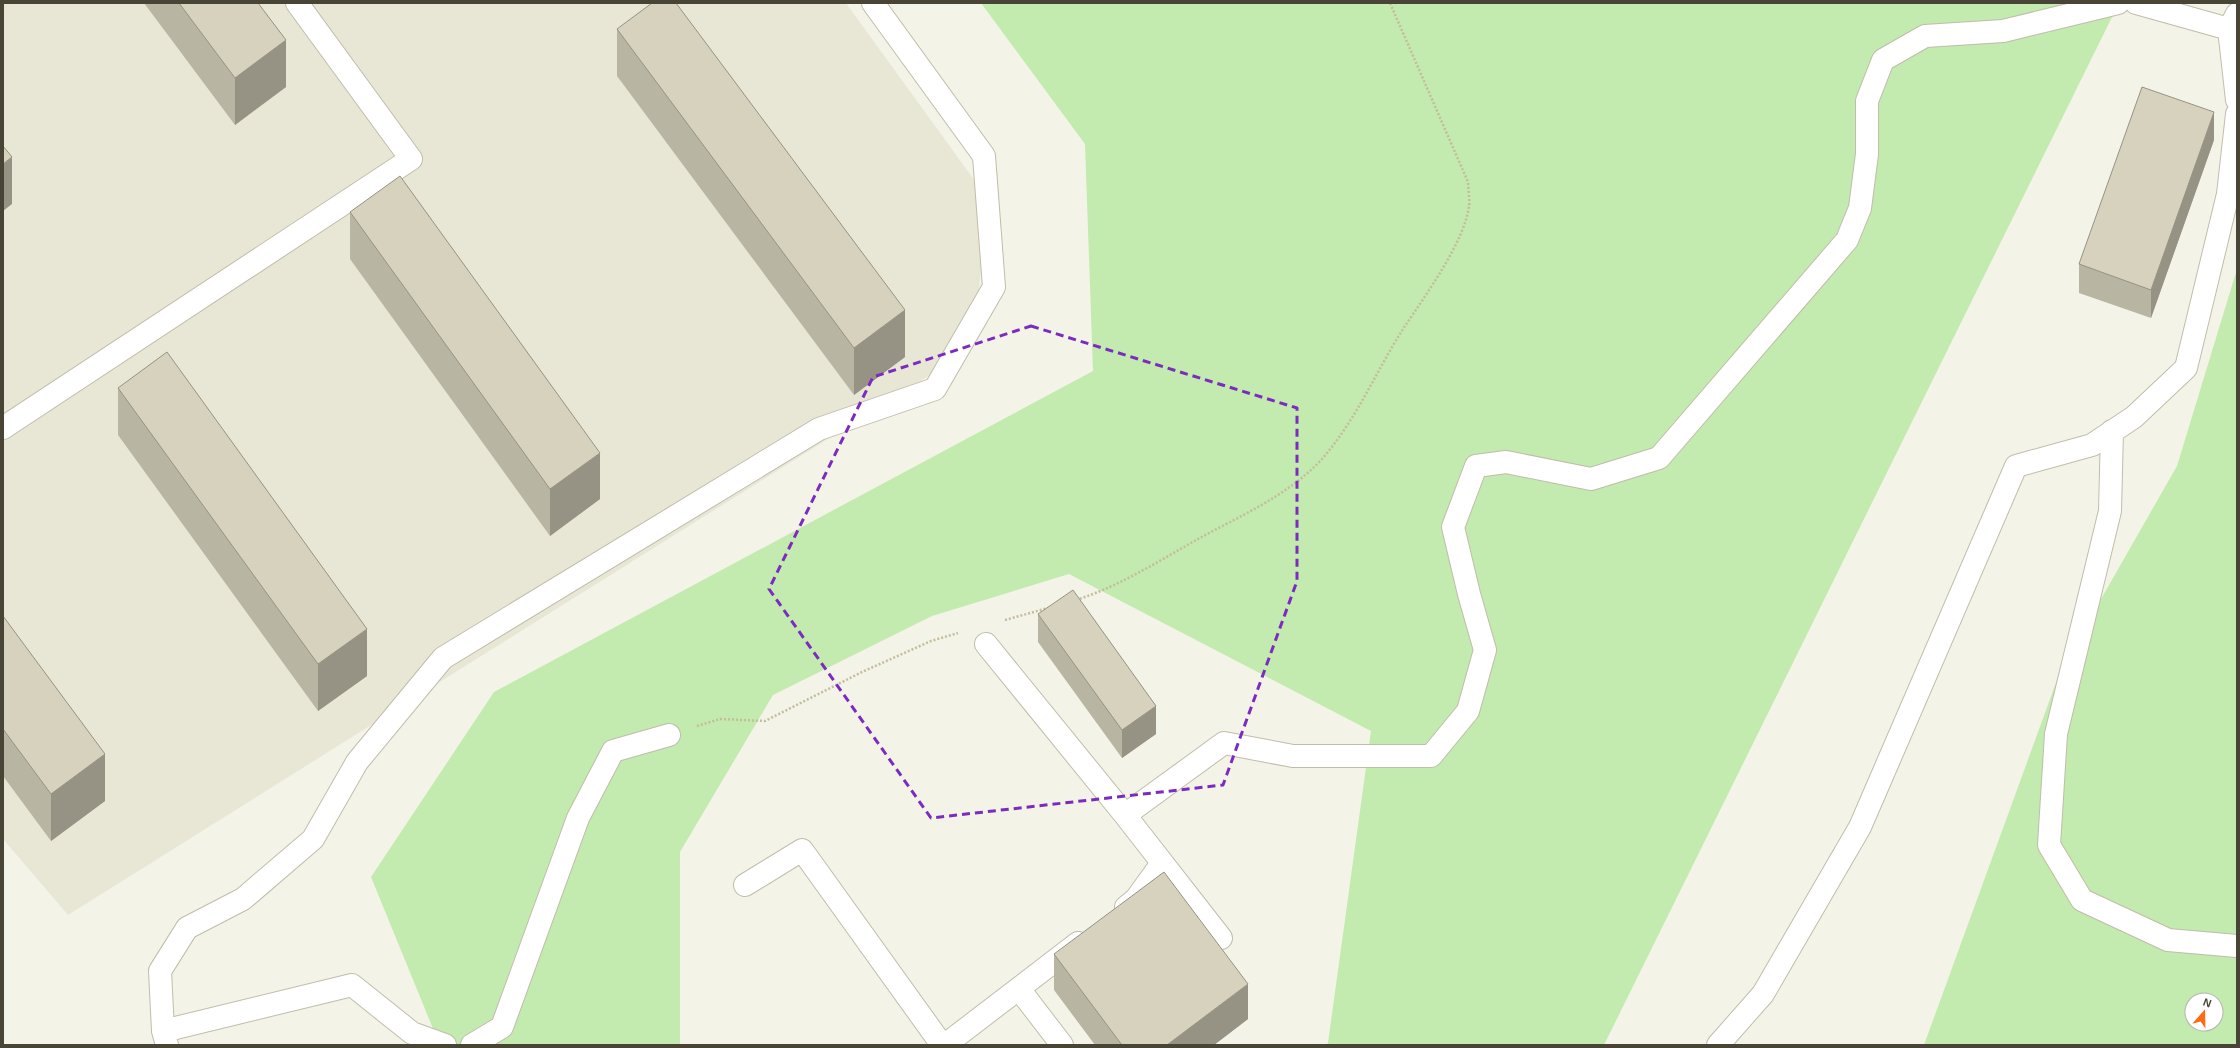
<svg xmlns="http://www.w3.org/2000/svg" width="2240" height="1048" font-family="Arial,sans-serif">
	<style>
		.residential { fill: #e8e7d6 }
		.green { fill: #c3eaaf; fill-rule: evenodd }
		.lines { fill: none; stroke-linecap: round; stroke-linejoin: round }
		.minor-casing { stroke: #c0bdaa; stroke-width: 24 }
		.path { stroke: #c3bd9b; stroke-width: 2.5; stroke-dasharray: 2 2; stroke-linecap: butt }
		.minor { stroke: #fff; stroke-width: 22 }
		.wall { fill: #b8b5a3 }
		.shaded-wall { fill: #969384 }
		.building { fill: #d6d2bd; stroke: #969384 }
		.marked { fill: none; stroke: #7b2cbf; stroke-width: 3; stroke-dasharray: 8 5; stroke-linejoin: round }
	</style>
	<rect width="100%" height="100%" fill="#f4f3e8"/>
	<path class="residential" d="M 3,3 L 846,3 L 988,199 L 973,348 L 68,915 L 3,839 Z"/>
	<path class="green" d="M 981,3 L 2119,3 L 1604,1045 L 1326,1045 L 1328,1043 L 1371,731 L 1069,574 L 932,616 L 773,695 L 680,852 L 680,1045 L 429,1045 L 434,1031 L 371,877 L 494,692 L 1093,371 L 1085,144 Z
		M 2237,269 L 2237,1041 L 2235,1045 L 1924,1045 L 2061,669 L 2177,466 ZM 2192,1000 L 2216,1000 L 2216,1024 L 2192,1024 Z"/>
	<g class="lines">
		<defs>
			<path id="minor" d="M 2136,3 L 2229,29
				M 2237,14 L 2229,29 L 2237,100
				M 3,428 L 411,159 L 297,3
				M 2112,431 L 2110,511 L 2056,734 L 2049,845 L 2082,900 L 2168,940 L 2237,946
				M 986,644 L 1125,815 L 1221,938
				M 1125,815 L 1224,743 L 1293,756 L 1431,756 L 1468,711 L 1485,650 L 1469,594 L 1453,527 L 1476,466 L 1506,462 L 1591,479 L 1659,458 L 1847,240 L 1860,208 L 1867,154 L 1867,101 L 1883,60 L 1925,36 L 2003,31 L 2118,3
				M 745,885 L 802,850 L 942,1045
				M 1126,907 L 1136,899 L 1162,863
				M 1019,989 L 1062,1045
				M 163,1031 L 160,971 L 187,928 L 243,899 L 313,839 L 357,762 L 443,658 L 819,429 L 935,389 L 994,287 L 984,156 L 873,3
				M 167,1045 L 163,1031 L 352,985 L 412,1033 L 445,1045
				M 472,1045 L 502,1027 L 578,818 L 613,751 L 669,735
				M 945,1045 L 1078,943
				M 1718,1045 L 1763,994 L 1860,827 L 2016,466 L 2092,445 L 2134,417 L 2186,368 L 2228,194 L 2237,114"/>
		</defs>
		<use href="#minor" class="minor-casing"/>
		<path class="path" d="M 1076,600 C 1120,586 1159,561 1198,539 C 1240,516 1289,495 1322,459 C 1357,419 1377,369 1405,326 C 1425,296 1465,241 1469,206 C 1470,199 1468,190 1468,182 L 1390,3
			M 1005,620 L 1048,608
			M 697,726 L 720,719 L 765,721 L 862,672 L 931,641 L 958,633"/>
		<use href="#minor" class="minor"/>
	</g>
	<path class="wall" d="M 144,3 L 258,3 L 286,87 L 235,125 Z
		M 617,29 L 905,357 L 854,395 L 617,76 Z
		M 2214,140 L 2151,318 L 2079,293 L 2079,264 Z
		M 350,212 L 600,499 L 550,536 L 350,259 Z
		M 118,388 L 367,676 L 318,711 L 118,435 Z
		M 1038,614 L 1156,734 L 1122,758 L 1038,642 Z
		M 3,616 L 105,801 L 51,841 L 3,776 Z
		M 1054,954 L 1248,1019 L 1214,1045 L 1095,1045 L 1054,990 Z"/>
	<path class="shaded-wall" d="M 286,40 L 286,87 L 235,125 L 235,78 Z
		M 2214,112 L 2214,140 L 2151,318 L 2151,290 Z
		M 12,157 L 12,204 L 3,211 L 3,164 Z
		M 905,310 L 905,357 L 854,395 L 854,348 Z
		M 600,453 L 600,499 L 550,536 L 550,489 Z
		M 367,629 L 367,676 L 318,711 L 318,664 Z
		M 1156,706 L 1156,734 L 1122,758 L 1122,730 Z
		M 105,754 L 105,801 L 51,841 L 51,794 Z
		M 1248,984 L 1248,1019 L 1214,1045 L 1167,1045 Z"/>
	<path class="building" d="M 179,3 L 258,3 L 286,40 L 235,78 Z
		M 652,3 L 676,3 L 905,310 L 854,348 L 617,29 Z
		M 2142,87 L 2214,112 L 2151,290 L 2079,264 Z
		M 3,146 L 12,157 L 3,164 Z
		M 400,176 L 600,453 L 550,489 L 350,212 Z
		M 167,352 L 367,629 L 318,664 L 118,388 Z
		M 1073,590 L 1156,706 L 1122,730 L 1038,614 Z
		M 3,616 L 105,754 L 51,794 L 3,729 Z
		M 1164,872 L 1248,984 L 1167,1045 L 1122,1045 L 1054,954 Z"/>
	<path class="marked" d="M 1031,326 L 1297,408 L 1297,581 L 1223,785 L 931,818 L 769,589 L 873,377 Z"/>
	<rect width="2240" height="1048" fill="none" stroke="#484536" stroke-width="8"/>
	<g transform="translate(2204 1012) rotate(20)"><circle r="19" fill="#ffffff" stroke="#b6b5af"/>
	<path d="M0-3L7 15L0 10L-7 15Z" fill="#ff6a14"/>
	<text y="-6" font-size="11" font-weight="bold" text-anchor="middle" fill="#484536">N</text>
	</g>
</svg>
